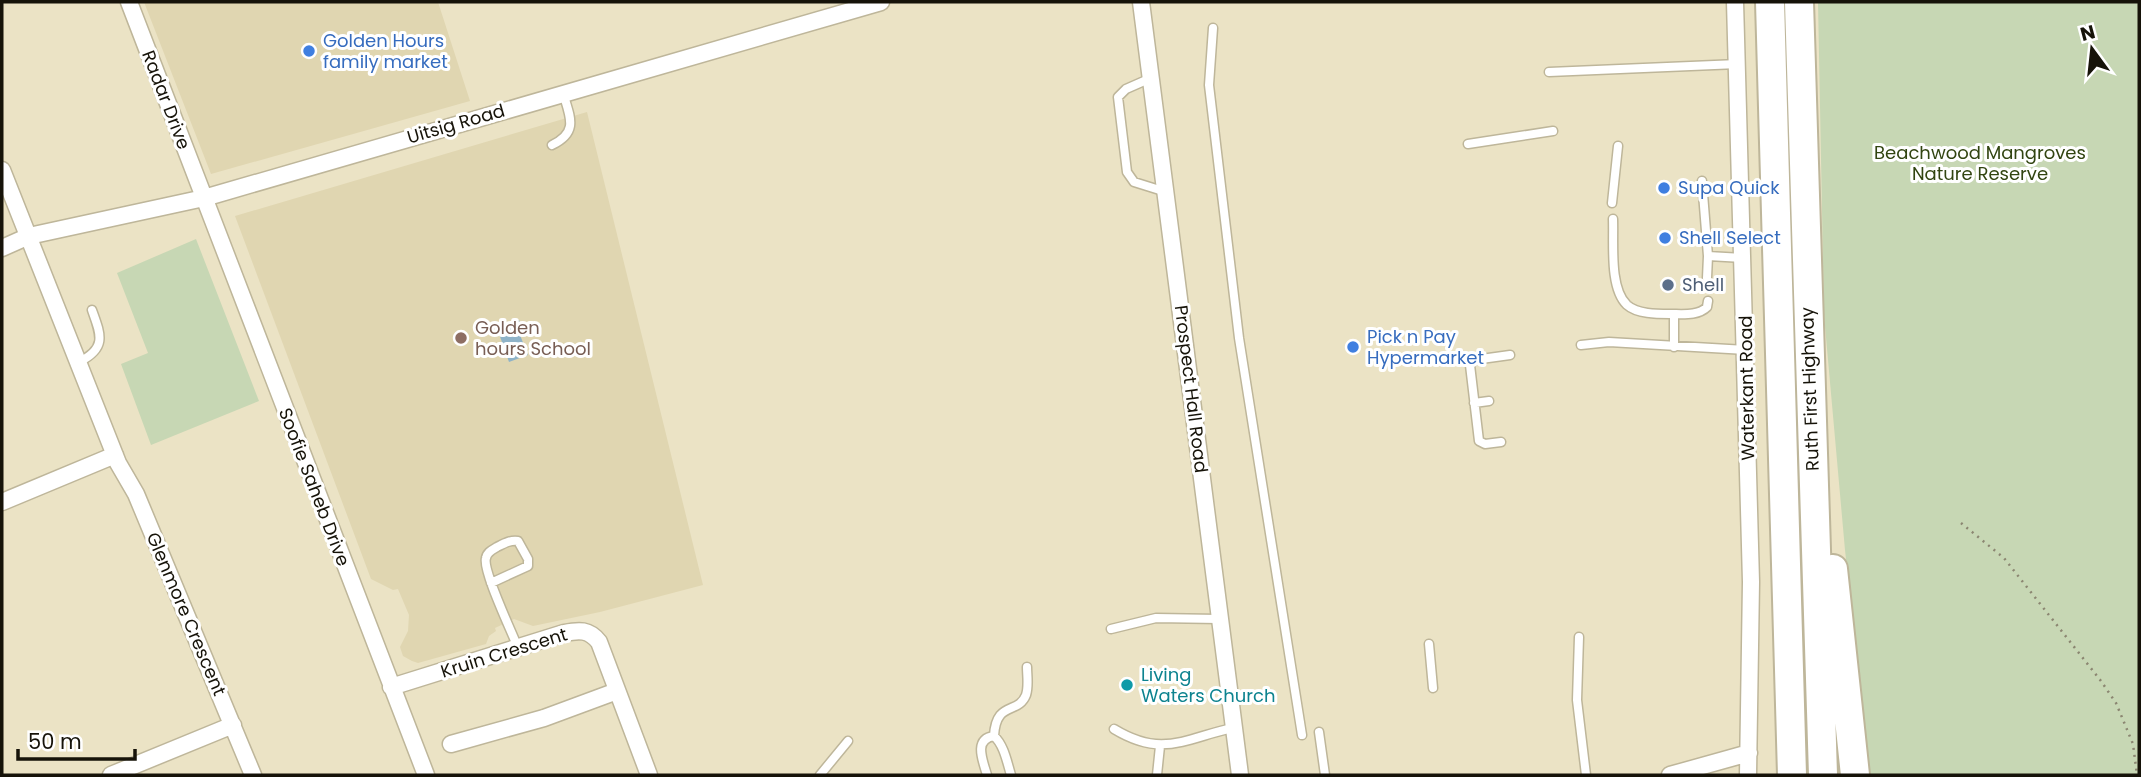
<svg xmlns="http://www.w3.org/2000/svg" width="2141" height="777" font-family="Poppins,sans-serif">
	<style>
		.built { fill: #e0d6b1 }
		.green { fill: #c7d7b4 }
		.water { fill: #8fb3c8 }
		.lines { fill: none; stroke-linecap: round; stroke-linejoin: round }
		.lane-casing { stroke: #beb69a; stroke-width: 11 }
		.street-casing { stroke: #beb69a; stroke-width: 19 }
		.highway-casing { stroke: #beb69a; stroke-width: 32 }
		.path { stroke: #8b8671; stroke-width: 2.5; stroke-dasharray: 2 5; stroke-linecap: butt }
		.lane { stroke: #fff; stroke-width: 8 }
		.street { stroke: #fff; stroke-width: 16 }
		.highway { stroke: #fff; stroke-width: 28 }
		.shop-dot { fill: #3f7fe0; stroke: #fff; stroke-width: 2.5 }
		.service-dot { fill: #5c6f8a; stroke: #fff; stroke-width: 2.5 }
		.education-dot { fill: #8d6e63; stroke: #fff; stroke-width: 2.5 }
		.culture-dot { fill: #0f9aa8; stroke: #fff; stroke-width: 2.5 }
		.labels { text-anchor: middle; stroke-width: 6; stroke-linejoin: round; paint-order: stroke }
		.shop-label { font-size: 18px; fill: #366cbe; stroke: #fff; text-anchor: start }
		.street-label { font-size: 18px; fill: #161309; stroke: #fff }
		.park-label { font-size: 18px; fill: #324511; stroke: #fff }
		.service-label { font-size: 18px; fill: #4e5e75; stroke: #fff; text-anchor: start }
		.education-label { font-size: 18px; fill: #785e54; stroke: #fff; text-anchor: start }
		.culture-label { font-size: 18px; fill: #0d838f; stroke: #fff; text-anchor: start }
	</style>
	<rect width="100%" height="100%" fill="#ebe3c5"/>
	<path class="built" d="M 144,2 L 438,2 L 470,101 L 211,174 Z
		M 587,112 L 703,585 L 600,612 L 533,626 L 514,619 L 495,628 L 496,631 L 489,636 L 486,644 L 418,663 L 412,661 L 403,656 L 400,647 L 408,631 L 409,615 L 398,589 L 393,590 L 371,579 L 235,216 Z"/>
	<path class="green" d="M 1818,2 L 2139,2 L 2139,775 L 1870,775 L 1845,550 L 1824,315 Z
		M 196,239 L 259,401 L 151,445 L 121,364 L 148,353 L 117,273 Z"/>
	<path class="water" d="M 519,320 L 522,328 L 518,330 L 528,355 L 509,362 L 497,328 Z"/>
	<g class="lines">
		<defs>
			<path id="lane" d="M 1213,28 L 1209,85 L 1239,338 L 1302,735
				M 1549,72 L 1738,64
				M 1151,78 L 1126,89 L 1118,97 L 1127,172 L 1134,182 L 1166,192
				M 1468,144 L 1553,131
				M 552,145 C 579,132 570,117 563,93
				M 1702,181 L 1708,256 L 1707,278
				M 1612,203 L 1618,146
				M 1613,219 C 1614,243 1609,288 1627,305 C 1637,314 1657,314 1670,314 C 1683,314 1698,316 1707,307 L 1708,301
				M 1708,256 L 1743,258
				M 1674,314 L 1674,347
				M 1581,345 L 1609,342 L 1746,350
				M 79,362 C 107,348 101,335 92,310
				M 1474,403 L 1489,401
				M 1501,442 L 1485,444 L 1479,441 L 1470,365 L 1474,360 L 1510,355
				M 491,583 L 528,566 L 528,559 L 518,541 C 510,540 505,543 497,547 C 492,550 487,552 486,558 C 482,570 512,632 518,648
				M 1111,629 L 1156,618 L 1219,619
				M 1579,637 L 1577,700 L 1586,775
				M 1429,644 L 1433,688
				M 1114,729 C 1162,758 1184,739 1232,728
				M 1319,732 L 1325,775
				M 820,775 L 848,741
				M 987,775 C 983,761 973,739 994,736
				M 1011,775 C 1007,762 1004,745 994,736 C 996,700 1018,715 1026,695 C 1029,686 1027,676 1027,667
				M 1157,775 L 1160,746"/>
			<path id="street" d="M 129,2 L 426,775
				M 1141,2 L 1240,775
				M 1735,2 L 1751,582 L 1748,775
				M 2,170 L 118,463 L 136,494 L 253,775
				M 2,248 L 29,236 L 204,198 L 881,2
				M 2,502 L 115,455
				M 391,687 L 564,633 C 579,630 589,629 599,642 L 649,775
				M 451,744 L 544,718 L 617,691
				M 111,775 L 233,725
				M 1670,775 L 1749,753"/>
			<path id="highway" d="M 1770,2 L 1792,775
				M 1799,2 L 1823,775
				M 1833,569 L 1855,775"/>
		</defs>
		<use href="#lane" class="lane-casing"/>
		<use href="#street" class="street-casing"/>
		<use href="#highway" class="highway-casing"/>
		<path class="path" d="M 1961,523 L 2004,558 L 2101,681 L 2116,703 L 2133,744 L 2137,775"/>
		<use href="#lane" class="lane"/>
		<use href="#street" class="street"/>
		<use href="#highway" class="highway"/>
	</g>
	<g class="shop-dot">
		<circle cx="309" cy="51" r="7"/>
		<circle cx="1664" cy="188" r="7"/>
		<circle cx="1665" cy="238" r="7"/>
		<circle cx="1353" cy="347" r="7"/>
	</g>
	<circle class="service-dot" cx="1668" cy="285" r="7"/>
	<circle class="education-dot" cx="461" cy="338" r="7"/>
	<circle class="culture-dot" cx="1127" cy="685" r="7"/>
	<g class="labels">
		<g class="shop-label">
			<text x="323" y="47">Golden Hours<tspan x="323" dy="21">family market</tspan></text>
			<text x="1678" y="194">Supa Quick</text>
			<text x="1679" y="244">Shell Select</text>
			<text x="1367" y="343">Pick n Pay<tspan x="1367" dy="21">Hypermarket</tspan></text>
		</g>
		<g class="street-label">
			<text transform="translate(166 100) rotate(69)" y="6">Radar Drive</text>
			<text transform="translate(456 124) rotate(-16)" y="6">Uitsig Road</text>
			<text transform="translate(1747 388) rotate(-91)" y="6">Waterkant Road</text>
			<text transform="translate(1191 389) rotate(83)" y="6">Prospect Hall Road</text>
			<text transform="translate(1810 389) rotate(-92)" y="6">Ruth First Highway</text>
			<text transform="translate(314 487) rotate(69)" y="6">Soofie Saheb Drive</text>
			<text transform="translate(186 614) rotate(67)" y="6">Glenmore Crescent</text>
			<text transform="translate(504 653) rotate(-17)" y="6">Kruin Crescent</text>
		</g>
		<g class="park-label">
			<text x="1980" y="159">Beachwood Mangroves<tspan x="1980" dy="21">Nature Reserve</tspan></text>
		</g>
		<g class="service-label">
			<text x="1682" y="291">Shell</text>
		</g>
		<g class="education-label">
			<text x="475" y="334">Golden<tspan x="475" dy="21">hours School</tspan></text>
		</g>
		<g class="culture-label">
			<text x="1141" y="681">Living<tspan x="1141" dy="21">Waters Church</tspan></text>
		</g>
	</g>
	<rect width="2141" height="777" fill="none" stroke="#161309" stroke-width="7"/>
	<g transform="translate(2092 49) rotate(345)" stroke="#ffffff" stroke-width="5" paint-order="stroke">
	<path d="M0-5L12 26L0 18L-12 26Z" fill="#161309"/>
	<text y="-10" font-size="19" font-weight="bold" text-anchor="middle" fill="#161309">N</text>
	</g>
	<path d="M18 749v10h117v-10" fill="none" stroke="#161309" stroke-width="3.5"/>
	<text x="28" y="749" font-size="21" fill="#161309" stroke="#ffffff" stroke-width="5" paint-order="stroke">50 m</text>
</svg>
